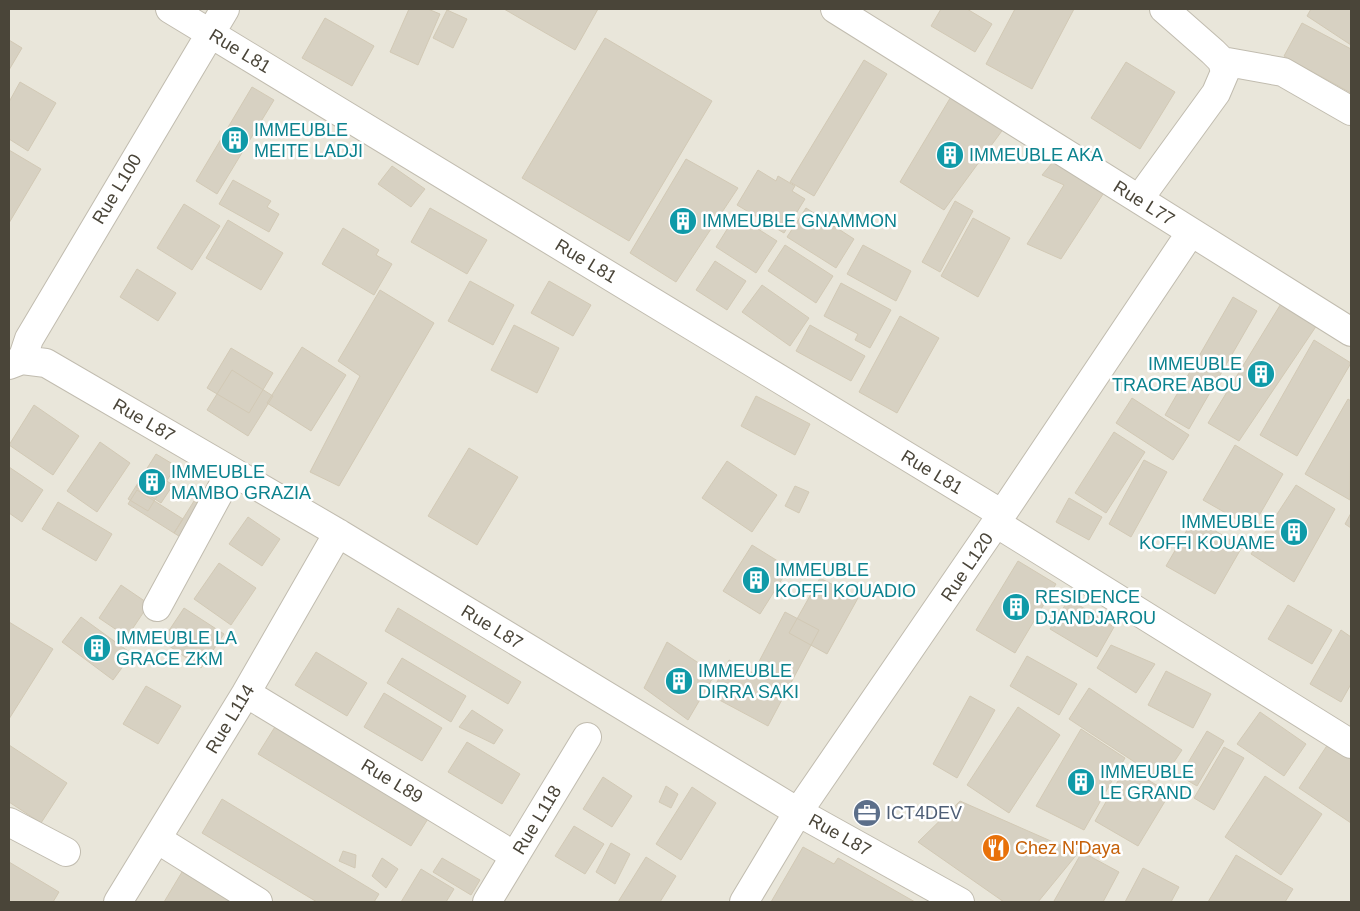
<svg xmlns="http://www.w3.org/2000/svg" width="1360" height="911" font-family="Helvetica,sans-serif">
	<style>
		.residential { fill: #e9e6da }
		.building { fill: #d7d1c2; stroke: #d2c9b5 }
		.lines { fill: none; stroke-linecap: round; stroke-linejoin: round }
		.minor-casing { stroke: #c1bcaf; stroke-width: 30 }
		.minor { stroke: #fff; stroke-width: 28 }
		.labels { text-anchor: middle; stroke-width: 5; stroke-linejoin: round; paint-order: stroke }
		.street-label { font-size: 18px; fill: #4a4539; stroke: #fff }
		.culture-label { font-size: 18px; fill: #0d838f; stroke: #fff; text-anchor: start }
		.service-label { font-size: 18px; fill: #4e5e75; stroke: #fff; text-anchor: start }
		.food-label { font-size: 18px; fill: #c56008; stroke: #fff; text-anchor: start }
	</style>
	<rect width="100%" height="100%" fill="#f6f4ec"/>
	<path class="residential" d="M 9,9 L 1351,9 L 1351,902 L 9,902 Z"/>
	<path class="building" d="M 409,9 L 428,9 L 440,14 L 418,65 L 390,52 Z
		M 504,9 L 598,9 L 575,50 Z
		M 941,9 L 967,9 L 992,24 L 975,52 L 931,26 Z
		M 1015,9 L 1074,9 L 1032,89 L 986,64 Z
		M 1311,9 L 1351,9 L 1351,45 L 1307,16 Z
		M 447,10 L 467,19 L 453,48 L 433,38 Z
		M 325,18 L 374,46 L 352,86 L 302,58 Z
		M 1302,23 L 1351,49 L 1351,93 L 1284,56 Z
		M 605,38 L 712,101 L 629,241 L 522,178 Z
		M 9,40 L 22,48 L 9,70 Z
		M 864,60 L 887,74 L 814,196 L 790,182 Z
		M 1126,62 L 1175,92 L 1140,149 L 1091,118 Z
		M 20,82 L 56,103 L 28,151 L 9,139 L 9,102 Z
		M 252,87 L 274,100 L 217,194 L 196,181 Z
		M 952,95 L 1004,128 L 944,210 L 900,182 Z
		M 1068,144 L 1116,174 L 1061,259 L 1027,244 L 1064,185 L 1042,175 Z
		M 9,150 L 41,169 L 9,223 Z
		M 686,159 L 738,188 L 676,282 L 630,253 Z
		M 392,166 L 425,189 L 411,207 L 378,184 Z
		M 758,170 L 776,181 L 778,176 L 795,186 L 792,191 L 805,199 L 784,233 L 737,205 Z
		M 233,180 L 271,201 L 267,207 L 279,214 L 269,232 L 219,204 Z
		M 955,201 L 973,211 L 940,272 L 922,262 Z
		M 184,204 L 220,226 L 192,270 L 157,248 Z
		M 430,208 L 487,240 L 467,274 L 411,242 Z
		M 806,208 L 854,239 L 836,268 L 787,237 Z
		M 736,215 L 777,241 L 756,273 L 716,247 Z
		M 973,218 L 1010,238 L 978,297 L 941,276 Z
		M 228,220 L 283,253 L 261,290 L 206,258 Z
		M 343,228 L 379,250 L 376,255 L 392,264 L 374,295 L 322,264 Z
		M 785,245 L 833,276 L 816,303 L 768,271 Z
		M 863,245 L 911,271 L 896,301 L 847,274 Z
		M 715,261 L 746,281 L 727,310 L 696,290 Z
		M 137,269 L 176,293 L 158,321 L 120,297 Z
		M 470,281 L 514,305 L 493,345 L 448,321 Z
		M 549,281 L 591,305 L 573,336 L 531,313 Z
		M 841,283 L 891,310 L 870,348 L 855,340 L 858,334 L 824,316 Z
		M 762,285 L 809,318 L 790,346 L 742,312 Z
		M 380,290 L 434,323 L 339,486 L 310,472 L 360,376 L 338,361 Z
		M 1233,297 L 1257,311 L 1189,429 L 1165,415 Z
		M 1282,302 L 1317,325 L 1239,441 L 1208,423 Z
		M 900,316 L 939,338 L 897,413 L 859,392 Z
		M 514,325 L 559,348 L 537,393 L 491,370 Z
		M 810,325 L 865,356 L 851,381 L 796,351 Z
		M 1314,340 L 1351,363 L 1297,456 L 1260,435 Z
		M 302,347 L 346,375 L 311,431 L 267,403 Z
		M 231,348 L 273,373 L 249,413 L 207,388 Z
		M 232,370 L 273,396 L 248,436 L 207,410 Z
		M 756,396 L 810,424 L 795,455 L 741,426 Z
		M 1132,398 L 1189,435 L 1173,460 L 1116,423 Z
		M 1348,399 L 1351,401 L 1350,500 L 1305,474 Z
		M 34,405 L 79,436 L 53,475 L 9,445 Z
		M 1114,432 L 1145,452 L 1106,513 L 1075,493 Z
		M 100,442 L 130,463 L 97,512 L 67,491 Z
		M 1235,445 L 1283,474 L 1252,528 L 1203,500 Z
		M 469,448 L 518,477 L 477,545 L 428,516 Z
		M 156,454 L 176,466 L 148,511 L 128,499 Z
		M 1144,460 L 1167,472 L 1131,537 L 1109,524 Z
		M 727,461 L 777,495 L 752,532 L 702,498 Z
		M 9,467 L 43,490 L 22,522 L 9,513 Z
		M 148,469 L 173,485 L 161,503 L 136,487 Z
		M 1296,485 L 1335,509 L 1294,582 L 1251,554 Z
		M 795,486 L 809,492 L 799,513 L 785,506 Z
		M 137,490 L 183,519 L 174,533 L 128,504 Z
		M 1069,498 L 1102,517 L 1089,540 L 1056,522 Z
		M 194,501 L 202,506 L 182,538 L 174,533 Z
		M 58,502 L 112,534 L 96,561 L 42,529 Z
		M 1351,513 L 1351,528 L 1345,524 Z
		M 248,517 L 280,539 L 262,566 L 229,544 Z
		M 1194,518 L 1242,547 L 1215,594 L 1166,566 Z
		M 752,545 L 789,568 L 760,614 L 723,591 Z
		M 1018,561 L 1056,584 L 1015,653 L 976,630 Z
		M 219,563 L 256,588 L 231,625 L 194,599 Z
		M 820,578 L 858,598 L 827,654 L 789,633 Z
		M 121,585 L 149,604 L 127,637 L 99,618 Z
		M 1069,599 L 1114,627 L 1097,657 L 1050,629 Z
		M 1288,605 L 1332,630 L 1312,664 L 1268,639 Z
		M 184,608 L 224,634 L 201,668 L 162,641 Z
		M 398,608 L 521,682 L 508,704 L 385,631 Z
		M 785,612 L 819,630 L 768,726 L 710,695 L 729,660 L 753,673 Z
		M 81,617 L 132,654 L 113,680 L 62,642 Z
		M 9,622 L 53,649 L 9,719 Z
		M 1341,630 L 1351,637 L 1351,684 L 1341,702 L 1310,684 Z
		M 667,642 L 715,674 L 688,720 L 644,688 Z
		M 1111,645 L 1155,664 L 1136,693 L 1097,668 Z
		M 316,652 L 367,683 L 347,716 L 295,685 Z
		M 1027,656 L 1077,684 L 1059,715 L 1010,686 Z
		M 402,658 L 466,696 L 451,722 L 387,683 Z
		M 1166,671 L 1211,694 L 1193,728 L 1148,705 Z
		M 146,686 L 181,706 L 158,744 L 123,724 Z
		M 1089,688 L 1182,750 L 1162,780 L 1069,719 Z
		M 384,693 L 442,728 L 422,761 L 364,727 Z
		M 970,696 L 995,710 L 957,778 L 933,764 Z
		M 1018,707 L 1060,735 L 1009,813 L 967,785 Z
		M 472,710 L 503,730 L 494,744 L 459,727 Z
		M 1260,712 L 1306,744 L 1284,776 L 1237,744 Z
		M 278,722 L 431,814 L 411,846 L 258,754 Z
		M 1081,729 L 1125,758 L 1084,830 L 1036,806 Z
		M 1207,731 L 1224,741 L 1197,786 L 1180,776 Z
		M 1330,741 L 1351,755 L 1351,823 L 1299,788 Z
		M 467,742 L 520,774 L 502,804 L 448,772 Z
		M 9,745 L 67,783 L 41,823 L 9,802 Z
		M 1224,747 L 1244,758 L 1214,810 L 1194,798 Z
		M 1126,767 L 1170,793 L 1138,846 L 1095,821 Z
		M 1265,776 L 1322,814 L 1281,875 L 1225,837 Z
		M 603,777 L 632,796 L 612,827 L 583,809 Z
		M 666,786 L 678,794 L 671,808 L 659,802 Z
		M 692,787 L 716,803 L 681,860 L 656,844 Z
		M 222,799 L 379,894 L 374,902 L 317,902 L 202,833 Z
		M 960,801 L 1078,853 L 1038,902 L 1004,902 L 918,842 Z
		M 574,826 L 604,844 L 585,874 L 555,856 Z
		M 611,843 L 630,854 L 615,884 L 596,872 Z
		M 803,847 L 834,864 L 838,858 L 915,902 L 771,902 Z
		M 343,851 L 356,855 L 355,868 L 339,861 Z
		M 1082,852 L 1119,872 L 1103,902 L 1056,902 L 1054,901 Z
		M 1236,855 L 1293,889 L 1285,902 L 1208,902 Z
		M 646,857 L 676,876 L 660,902 L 618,902 Z
		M 382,858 L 398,869 L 386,888 L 372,876 Z
		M 442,858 L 480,880 L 471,895 L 433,872 Z
		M 9,862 L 59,892 L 53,902 L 9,902 Z
		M 1143,868 L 1179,887 L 1171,902 L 1125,902 Z
		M 421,869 L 454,889 L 446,902 L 401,902 Z
		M 182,872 L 233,902 L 164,902 Z"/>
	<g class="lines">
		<defs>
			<path id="minor" d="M 170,9 L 1002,514
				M 835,9 L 1351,332
				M 1222,61 L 1283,72 L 1351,111
				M 1139,199 L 1216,93 L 1225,72 L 1222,61 L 1213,52 L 1164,9
				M 22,360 L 29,339 L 225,9
				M 9,365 L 22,360 L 46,363 L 338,533 L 798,812 L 960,902
				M 996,523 L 1351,744
				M 157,607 L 231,471
				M 246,693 L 515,856
				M 9,822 L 66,852
				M 157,839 L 258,902
				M 118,902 L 246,693 L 338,533
				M 487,902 L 587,737
				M 744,902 L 798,812 L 996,523 L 1191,232"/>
		</defs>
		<use href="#minor" class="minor-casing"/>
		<use href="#minor" class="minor"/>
	</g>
	<defs>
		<symbol id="building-disc" viewBox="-11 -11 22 22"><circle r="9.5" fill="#0f9aa8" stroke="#fff"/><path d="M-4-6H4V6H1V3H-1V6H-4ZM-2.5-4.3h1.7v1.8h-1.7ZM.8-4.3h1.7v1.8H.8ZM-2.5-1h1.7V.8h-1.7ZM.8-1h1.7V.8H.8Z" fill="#fff"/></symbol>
		<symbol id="office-disc" viewBox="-11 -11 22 22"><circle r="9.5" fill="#5c6f8a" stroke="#fff"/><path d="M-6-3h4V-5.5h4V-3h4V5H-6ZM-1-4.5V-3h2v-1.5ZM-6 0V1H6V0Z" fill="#fff"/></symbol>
		<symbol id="restaurant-disc" viewBox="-11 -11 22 22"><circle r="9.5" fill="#e8710a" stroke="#fff"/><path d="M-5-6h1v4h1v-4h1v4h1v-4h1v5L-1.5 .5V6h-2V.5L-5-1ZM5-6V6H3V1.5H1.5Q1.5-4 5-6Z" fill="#fff"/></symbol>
	</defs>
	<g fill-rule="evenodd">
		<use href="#building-disc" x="219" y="124" width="32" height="32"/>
		<use href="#building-disc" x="934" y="139" width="32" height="32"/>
		<use href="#building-disc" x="667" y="205" width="32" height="32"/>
		<use href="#building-disc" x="1245" y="358" width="32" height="32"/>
		<use href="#building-disc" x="136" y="466" width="32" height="32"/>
		<use href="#building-disc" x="1278" y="516" width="32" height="32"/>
		<use href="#building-disc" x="740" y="564" width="32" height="32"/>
		<use href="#building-disc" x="1000" y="591" width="32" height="32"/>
		<use href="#building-disc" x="81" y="632" width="32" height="32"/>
		<use href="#building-disc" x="663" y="665" width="32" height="32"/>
		<use href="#building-disc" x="1065" y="766" width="32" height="32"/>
		<use href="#office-disc" x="851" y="797" width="32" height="32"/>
		<use href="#restaurant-disc" x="980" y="832" width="32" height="32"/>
	</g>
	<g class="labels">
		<g class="street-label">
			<text transform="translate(240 51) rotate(31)" y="6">Rue L81</text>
			<text transform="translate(117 189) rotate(-59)" y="6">Rue L100</text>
			<text transform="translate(1144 203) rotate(32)" y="6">Rue L77</text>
			<text transform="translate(586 261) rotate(31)" y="6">Rue L81</text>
			<text transform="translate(144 420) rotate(30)" y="6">Rue L87</text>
			<text transform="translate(932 472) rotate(31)" y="6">Rue L81</text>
			<text transform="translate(967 567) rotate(-56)" y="6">Rue L120</text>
			<text transform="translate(492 627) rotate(31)" y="6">Rue L87</text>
			<text transform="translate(230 719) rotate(-59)" y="6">Rue L114</text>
			<text transform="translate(392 781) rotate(31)" y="6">Rue L89</text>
			<text transform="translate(537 820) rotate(-59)" y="6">Rue L118</text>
			<text transform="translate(840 835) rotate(29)" y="6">Rue L87</text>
		</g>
		<g class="culture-label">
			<text x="254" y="136">IMMEUBLE<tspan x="254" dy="21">MEITE LADJI</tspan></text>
			<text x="969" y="161">IMMEUBLE AKA</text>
			<text x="702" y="227">IMMEUBLE GNAMMON</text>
			<text x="1242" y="370" text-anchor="end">IMMEUBLE<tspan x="1242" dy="21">TRAORE ABOU</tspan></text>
			<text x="171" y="478">IMMEUBLE<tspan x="171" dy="21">MAMBO GRAZIA</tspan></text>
			<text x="1275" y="528" text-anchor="end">IMMEUBLE<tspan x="1275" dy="21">KOFFI KOUAME</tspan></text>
			<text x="775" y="576">IMMEUBLE<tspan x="775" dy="21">KOFFI KOUADIO</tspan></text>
			<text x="1035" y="603">RESIDENCE<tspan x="1035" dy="21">DJANDJAROU</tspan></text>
			<text x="116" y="644">IMMEUBLE LA<tspan x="116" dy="21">GRACE ZKM</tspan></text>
			<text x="698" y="677">IMMEUBLE<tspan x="698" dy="21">DIRRA SAKI</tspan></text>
			<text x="1100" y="778">IMMEUBLE<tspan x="1100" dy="21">LE GRAND</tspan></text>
		</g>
		<g class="service-label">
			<text x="886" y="819">ICT4DEV</text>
		</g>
		<g class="food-label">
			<text x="1015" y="854">Chez N'Daya</text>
		</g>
	</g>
	<rect width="1360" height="911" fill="none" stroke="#4a4539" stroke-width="20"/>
</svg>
